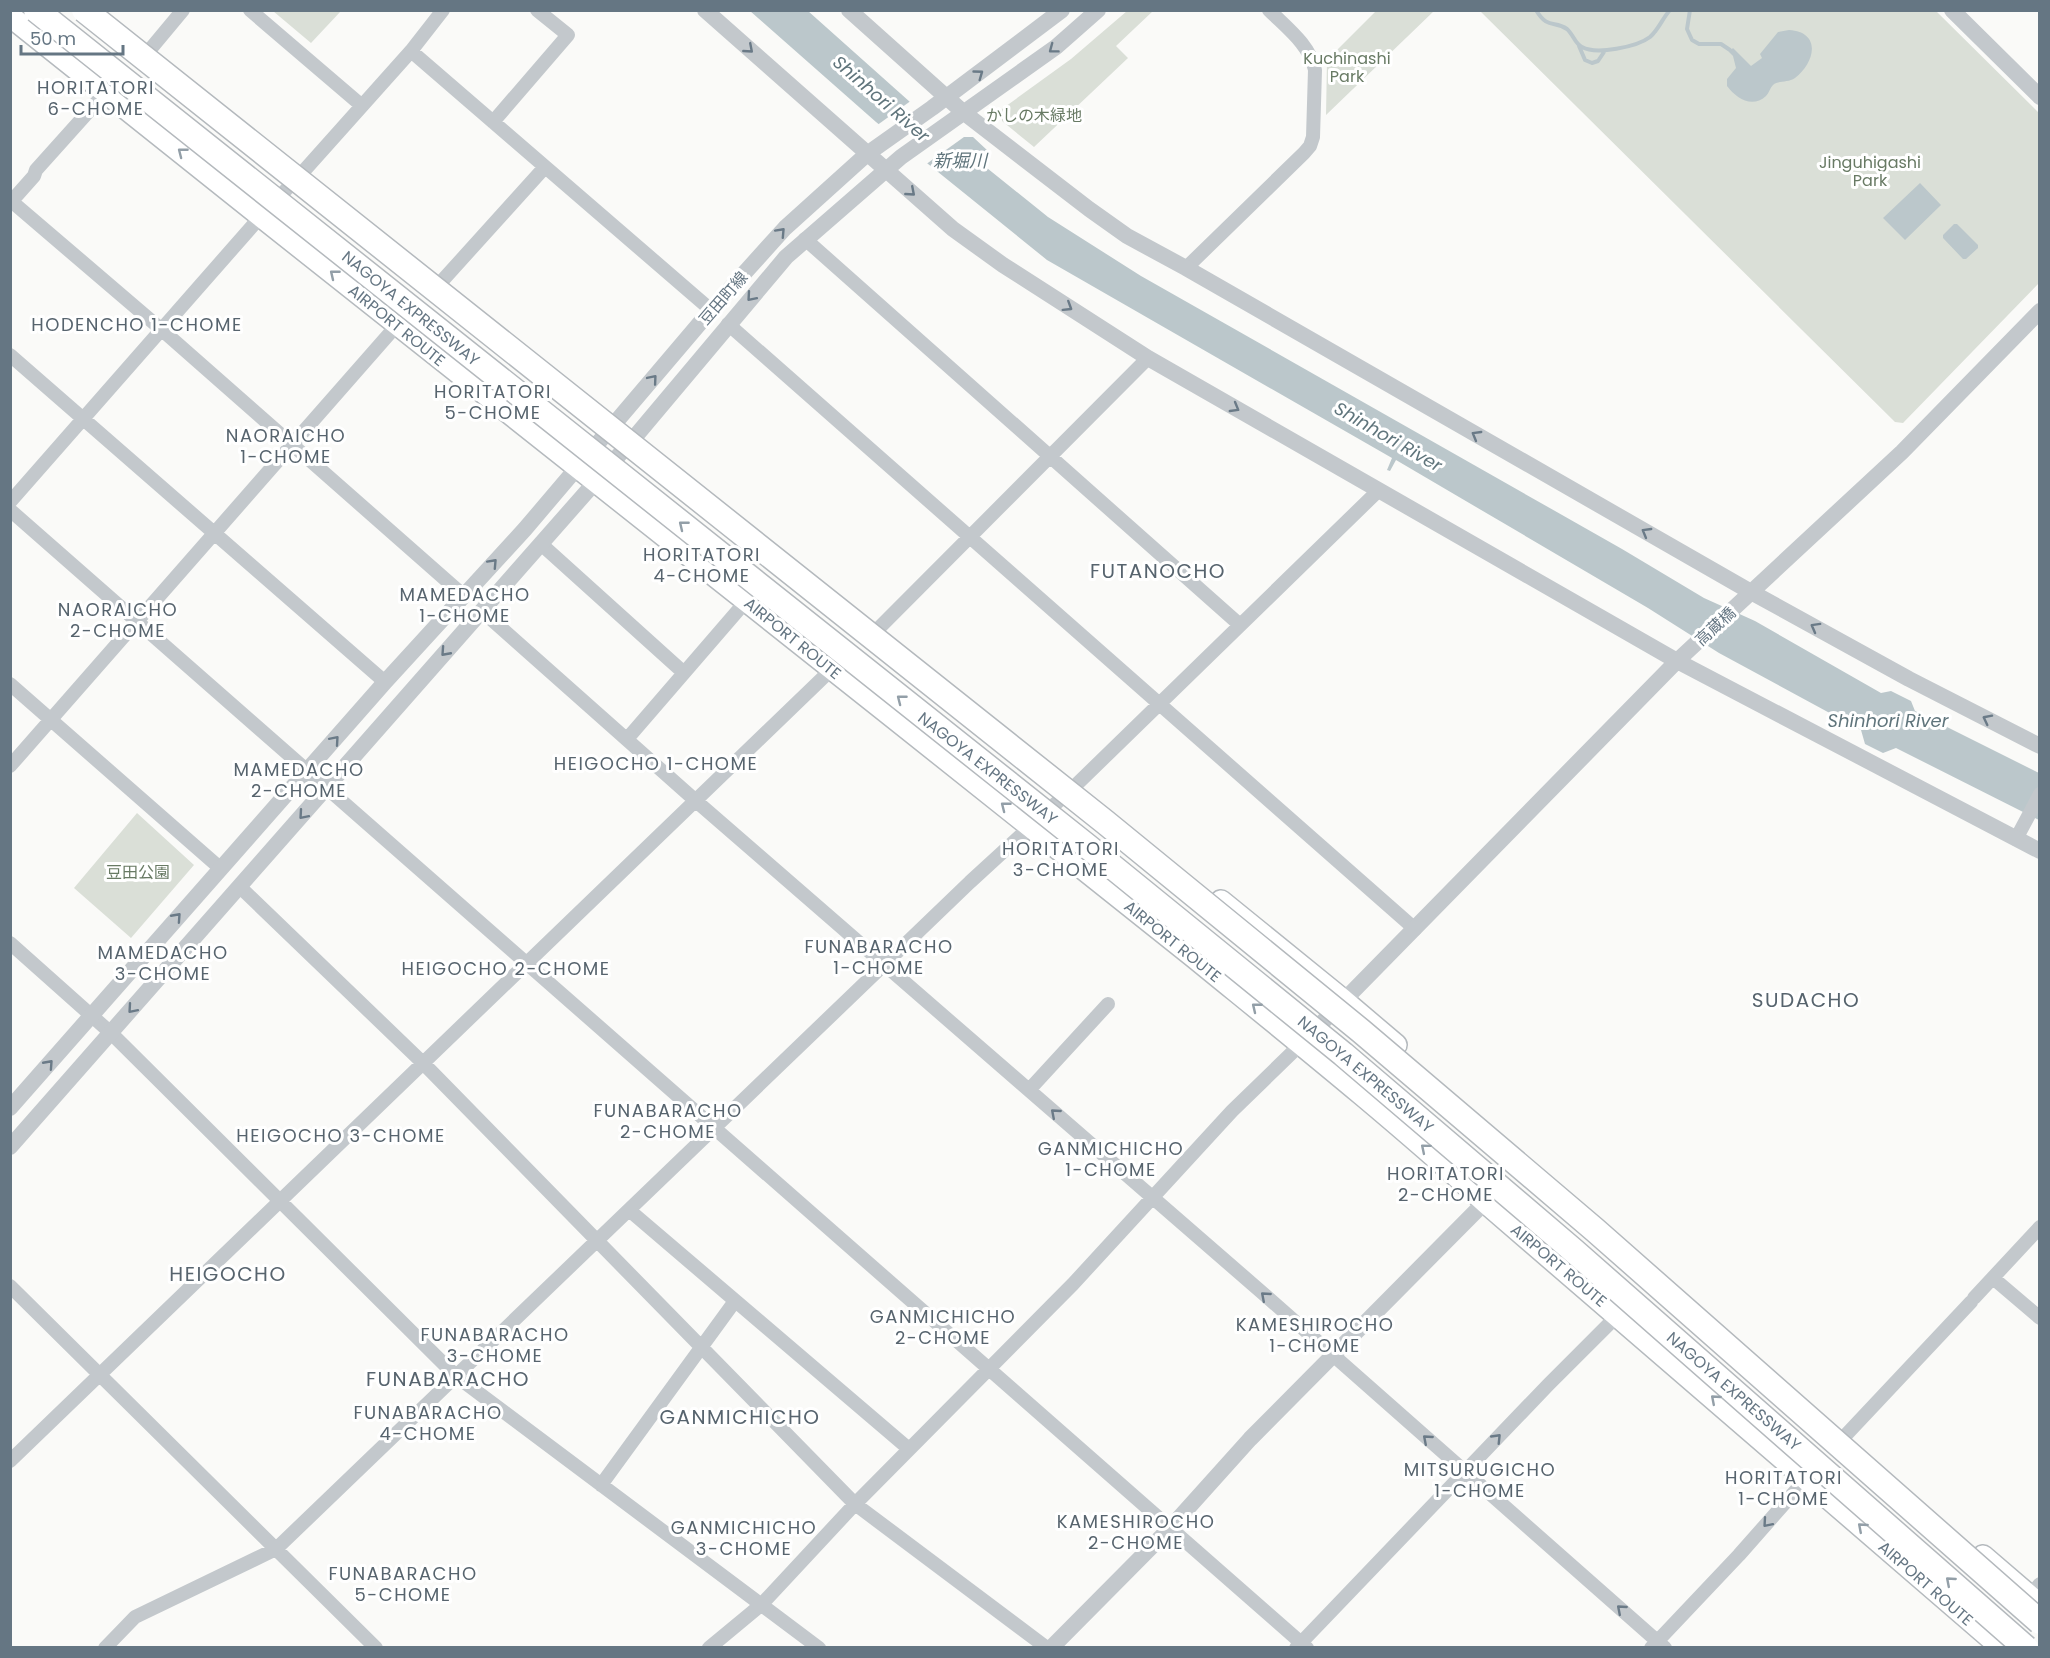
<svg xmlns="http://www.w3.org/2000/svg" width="2050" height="1658" font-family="Poppins,'Noto Sans JP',sans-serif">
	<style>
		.green { fill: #dadfd7 }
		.water { fill: #bbc7cb }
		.pier { fill: #fafaf8 }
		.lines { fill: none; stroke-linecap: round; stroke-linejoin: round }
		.stream { stroke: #bbc7cb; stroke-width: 4 }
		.primary-casing { stroke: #b5babe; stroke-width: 24 }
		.minor { stroke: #c3c8cc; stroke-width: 14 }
		.tertiary { stroke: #c3c8cc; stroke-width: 16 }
		.primary { stroke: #fff; stroke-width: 21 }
		.motorway-bridge-casing { stroke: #b4b9bd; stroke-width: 27; stroke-linecap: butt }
		.motorway-bridge { stroke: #fff; stroke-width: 24 }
		.oneway { stroke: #6a7a87 }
		.oneway2 { stroke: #939fa8 }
		.labels { text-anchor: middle; stroke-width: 6; stroke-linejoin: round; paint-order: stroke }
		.park-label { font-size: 16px; fill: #687a64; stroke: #fff }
		.street-label { font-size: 16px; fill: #657683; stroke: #fff }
		.neighbourhood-label { font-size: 18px; letter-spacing: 1.5px; fill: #57646e; stroke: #fff }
		.water-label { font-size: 18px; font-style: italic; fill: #60757c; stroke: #fff }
		.quarter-label { font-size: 20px; letter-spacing: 1.5px; fill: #57646e; stroke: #fff }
	</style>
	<rect width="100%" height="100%" fill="#fafaf8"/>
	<path class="green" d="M 273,11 L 341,11 L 311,43 Z
		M 1127,11 L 1153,11 L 1116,46 L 1128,58 L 1034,147 L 1002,121 L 1002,109 L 1071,59 Z
		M 1376,11 L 1434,11 L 1326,115 L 1327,60 Z
		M 1480,11 L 1936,11 L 2039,113 L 2039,283 L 1903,423 L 1895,422 Z
		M 137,813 L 194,865 L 131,938 L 74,888 Z"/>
	<path class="water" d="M 750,11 L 808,11 L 910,102 L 962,137 L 973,137 L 988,151 L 982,164 L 1048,217 L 1141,276 L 1622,549 L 1704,598 L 1755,621 L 1881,693 L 1891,691 L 1911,701 L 1915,711 L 2039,773 L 2039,820 L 1896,748 L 1883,753 L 1865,744 L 1861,730 L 1719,653 L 1648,608 L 1396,460 L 1390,471 L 1387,470 L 1392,458 L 1047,260 L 876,122 Z
		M 1789,30 C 1822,32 1815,63 1795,78 C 1788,83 1779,80 1773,85 C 1770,88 1769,93 1766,96 C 1752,109 1736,98 1727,86 L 1727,79 L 1736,68 L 1733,56 L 1729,52 L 1733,48 L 1751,66 L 1762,58 L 1760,54 L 1778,32 Z
		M 1920,183 L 1941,205 L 1905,240 L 1883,218 Z
		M 1954,224 L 1957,224 L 1978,245 L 1978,248 L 1966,259 L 1963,259 L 1943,238 L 1943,235 Z"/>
	<path class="pier" d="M 912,100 L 964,137 L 925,165 L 876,126 Z"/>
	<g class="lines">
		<path class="stream" d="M 1536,10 C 1548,30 1554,20 1567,29 C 1573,34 1575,44 1582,47 C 1596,55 1637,47 1650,37 C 1659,29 1662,19 1670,10
			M 1690,10 L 1687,29 L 1692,40 L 1699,44 L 1721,44 L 1730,50
			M 1579,46 L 1585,60 L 1592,63 L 1598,61 L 1604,52"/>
		<defs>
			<path id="primary" d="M 10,16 C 302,250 596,482 889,714 C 991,795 1092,876 1194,957 C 1292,1037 1391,1116 1485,1202 L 2002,1648
				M 1221,901 L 1343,1000 L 1396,1045
				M 1983,1556 L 2040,1605"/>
		</defs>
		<use href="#primary" class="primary-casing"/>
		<path class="minor" d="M 250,10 L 361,105
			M 411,51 L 711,310
			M 148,52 L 183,10
			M 493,122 L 568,35 L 537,10
			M 10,200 L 162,330 L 463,595
			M 10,203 L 34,176 L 36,170 L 106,92
			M 805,239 L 1240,625
			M 1186,268 L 1304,153 L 1310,146 L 1313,137 L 1315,70 C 1310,45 1287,28 1269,10
			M 442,281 L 545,167
			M 728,324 L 1415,929
			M 10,355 L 385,682
			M 10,502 L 262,215 L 302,173 L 411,51 L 443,10
			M 10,510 L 1307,1648
			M 541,544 L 683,672
			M 482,611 L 696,801 L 1266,1296 L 1665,1648
			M 878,629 L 1148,358
			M 10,684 L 220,868
			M 627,739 L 747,600
			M 10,766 L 397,325
			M 2016,839 L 2040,794
			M 240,887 L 424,1064 L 855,1504 L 1047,1648
			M 10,943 L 111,1033 L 456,1376 L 819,1648
			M 1029,1090 L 1108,1004
			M 629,1210 L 909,1449
			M 1993,1278 L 2040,1318
			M 10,1286 L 376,1648
			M 1974,1298 L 2040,1227
			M 1844,1437 L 1971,1302
			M 10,1461 L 832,669
			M 601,1485 L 735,1301
			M 2029,1596 L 2040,1584
			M 105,1648 L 135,1617 L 276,1549 L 970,882 L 1076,785 L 1379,490
			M 709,1648 L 761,1605 L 855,1504 L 1073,1284 L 1232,1111 L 1301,1044
			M 1296,1648 L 1548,1385 L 1618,1315
			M 1651,1648 L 1739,1555 L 1806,1479"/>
		<path class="tertiary" d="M 705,10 L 953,229 L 1003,265 L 1148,358 L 1677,661 L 2040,851
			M 849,10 L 963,112 L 1089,209 L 1127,236 L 1186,268 L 1751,592 L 1909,679 L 2040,746
			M 1952,10 L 2040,97
			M 1308,1037 L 1677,661 L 1902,452 L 2040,311
			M 10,1108 L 385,682 L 525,529 L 711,310 L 785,228 L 867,154 L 932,108 L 1062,10
			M 10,1147 L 634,438 L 786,257 L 901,157 L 1056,47 L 1098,10
			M 1051,1648 L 1170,1528 L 1250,1439 L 1485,1202"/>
		<use href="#primary" class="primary"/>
		<defs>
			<path id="motorway-bridge" d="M 36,10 L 1087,846 L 1343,1054 L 1574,1251 L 2026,1648
				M 84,10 L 1105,822 L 1361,1031 L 1595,1230 L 2040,1622"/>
		</defs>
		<use href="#motorway-bridge" class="motorway-bridge-casing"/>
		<use href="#motorway-bridge" class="motorway-bridge"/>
	</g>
	<defs><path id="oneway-chevron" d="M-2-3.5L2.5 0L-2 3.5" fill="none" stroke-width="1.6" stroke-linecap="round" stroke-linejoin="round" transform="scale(1.5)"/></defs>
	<g class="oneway">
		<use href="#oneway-chevron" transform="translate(749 49) rotate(41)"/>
		<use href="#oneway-chevron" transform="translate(1053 49) rotate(143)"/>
		<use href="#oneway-chevron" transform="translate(979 74) rotate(-36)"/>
		<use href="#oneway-chevron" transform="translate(911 192) rotate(41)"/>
		<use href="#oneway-chevron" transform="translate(781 232) rotate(-47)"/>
		<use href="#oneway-chevron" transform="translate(751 297) rotate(131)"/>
		<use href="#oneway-chevron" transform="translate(1068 307) rotate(32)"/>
		<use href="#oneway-chevron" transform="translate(653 379) rotate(-50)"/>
		<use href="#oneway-chevron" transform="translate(1235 408) rotate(30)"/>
		<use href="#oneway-chevron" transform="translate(1476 435) rotate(-150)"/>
		<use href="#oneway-chevron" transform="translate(1646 532) rotate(-150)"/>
		<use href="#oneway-chevron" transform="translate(493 563) rotate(-47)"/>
		<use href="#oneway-chevron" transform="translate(1815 627) rotate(-151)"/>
		<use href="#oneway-chevron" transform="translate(445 652) rotate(132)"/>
		<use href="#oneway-chevron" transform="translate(1987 719) rotate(-153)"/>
		<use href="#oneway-chevron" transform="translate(335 740) rotate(-49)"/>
		<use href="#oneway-chevron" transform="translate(303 815) rotate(131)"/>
		<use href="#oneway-chevron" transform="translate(177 917) rotate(-48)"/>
		<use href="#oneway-chevron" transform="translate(132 1009) rotate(131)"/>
		<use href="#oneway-chevron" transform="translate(49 1064) rotate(-48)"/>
		<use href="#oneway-chevron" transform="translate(1055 1113) rotate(-139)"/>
		<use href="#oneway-chevron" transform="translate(1265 1296) rotate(-139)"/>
		<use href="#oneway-chevron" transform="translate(1497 1438) rotate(-46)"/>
		<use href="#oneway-chevron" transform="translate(1427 1439) rotate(-139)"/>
		<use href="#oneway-chevron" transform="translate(1767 1523) rotate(131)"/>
		<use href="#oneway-chevron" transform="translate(1621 1609) rotate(-139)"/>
	</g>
	<g class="oneway2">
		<use href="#oneway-chevron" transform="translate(182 152) rotate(-142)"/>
		<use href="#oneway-chevron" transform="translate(334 274) rotate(-141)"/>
		<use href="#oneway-chevron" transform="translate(683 525) rotate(-141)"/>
		<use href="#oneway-chevron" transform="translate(901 699) rotate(-142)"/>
		<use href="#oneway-chevron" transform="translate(1005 806) rotate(-142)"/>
		<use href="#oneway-chevron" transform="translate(1256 1007) rotate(-141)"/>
		<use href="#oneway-chevron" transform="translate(1425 1148) rotate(-140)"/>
		<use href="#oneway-chevron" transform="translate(1715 1399) rotate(-139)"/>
		<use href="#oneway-chevron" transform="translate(1862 1527) rotate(-139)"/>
		<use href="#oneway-chevron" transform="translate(1950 1581) rotate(-139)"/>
	</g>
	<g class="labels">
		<g class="park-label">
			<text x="1347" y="64">Kuchinashi<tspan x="1347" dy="18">Park</tspan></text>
			<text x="1034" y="121">かしの木緑地</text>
			<text x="1870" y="168">Jinguhigashi<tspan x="1870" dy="18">Park</tspan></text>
			<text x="138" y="878">豆田公園</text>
		</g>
		<g class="street-label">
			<text transform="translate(723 298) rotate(-49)" y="6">豆田町線</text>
			<text transform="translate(411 308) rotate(39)" y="6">NAGOYA EXPRESSWAY</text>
			<text transform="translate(397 325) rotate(39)" y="6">AIRPORT ROUTE</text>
			<text transform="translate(1715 626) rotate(-43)" y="6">高蔵橋</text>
			<text transform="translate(793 638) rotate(39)" y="6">AIRPORT ROUTE</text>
			<text transform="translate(988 768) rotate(38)" y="6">NAGOYA EXPRESSWAY</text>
			<text transform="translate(1173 941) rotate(39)" y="6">AIRPORT ROUTE</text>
			<text transform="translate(1366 1074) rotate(40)" y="6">NAGOYA EXPRESSWAY</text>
			<text transform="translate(1559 1265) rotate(40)" y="6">AIRPORT ROUTE</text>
			<text transform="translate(1734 1391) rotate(41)" y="6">NAGOYA EXPRESSWAY</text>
			<text transform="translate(1926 1583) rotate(41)" y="6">AIRPORT ROUTE</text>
		</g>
		<g class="neighbourhood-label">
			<text x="96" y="94">HORITATORI<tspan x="96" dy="21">6-CHOME</tspan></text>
			<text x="137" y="331">HODENCHO 1-CHOME</text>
			<text x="493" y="398">HORITATORI<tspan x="493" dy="21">5-CHOME</tspan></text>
			<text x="286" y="442">NAORAICHO<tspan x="286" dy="21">1-CHOME</tspan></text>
			<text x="702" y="561">HORITATORI<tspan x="702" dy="21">4-CHOME</tspan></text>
			<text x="465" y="601">MAMEDACHO<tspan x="465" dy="21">1-CHOME</tspan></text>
			<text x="118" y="616">NAORAICHO<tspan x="118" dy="21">2-CHOME</tspan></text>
			<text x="656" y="770">HEIGOCHO 1-CHOME</text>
			<text x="299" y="776">MAMEDACHO<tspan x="299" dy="21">2-CHOME</tspan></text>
			<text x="1061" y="855">HORITATORI<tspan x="1061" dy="21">3-CHOME</tspan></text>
			<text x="879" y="953">FUNABARACHO<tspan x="879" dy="21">1-CHOME</tspan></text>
			<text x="163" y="959">MAMEDACHO<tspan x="163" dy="21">3-CHOME</tspan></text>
			<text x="506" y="975">HEIGOCHO 2-CHOME</text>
			<text x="668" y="1117">FUNABARACHO<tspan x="668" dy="21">2-CHOME</tspan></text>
			<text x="341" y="1142">HEIGOCHO 3-CHOME</text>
			<text x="1111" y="1155">GANMICHICHO<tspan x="1111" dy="21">1-CHOME</tspan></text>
			<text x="1446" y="1180">HORITATORI<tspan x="1446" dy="21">2-CHOME</tspan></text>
			<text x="943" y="1323">GANMICHICHO<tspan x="943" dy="21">2-CHOME</tspan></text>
			<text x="1315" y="1331">KAMESHIROCHO<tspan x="1315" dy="21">1-CHOME</tspan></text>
			<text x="495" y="1341">FUNABARACHO<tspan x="495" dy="21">3-CHOME</tspan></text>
			<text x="428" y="1419">FUNABARACHO<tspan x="428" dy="21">4-CHOME</tspan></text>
			<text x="1480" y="1476">MITSURUGICHO<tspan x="1480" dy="21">1-CHOME</tspan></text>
			<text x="1784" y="1484">HORITATORI<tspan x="1784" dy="21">1-CHOME</tspan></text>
			<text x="1136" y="1528">KAMESHIROCHO<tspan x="1136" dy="21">2-CHOME</tspan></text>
			<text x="744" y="1534">GANMICHICHO<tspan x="744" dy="21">3-CHOME</tspan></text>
			<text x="403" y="1580">FUNABARACHO<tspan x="403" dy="21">5-CHOME</tspan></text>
		</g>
		<g class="water-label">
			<text transform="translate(881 99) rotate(41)" y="6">Shinhori River</text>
			<text x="960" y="167">新堀川</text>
			<text transform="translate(1388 437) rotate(30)" y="6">Shinhori River</text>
			<text x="1888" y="727">Shinhori River</text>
		</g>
		<g class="quarter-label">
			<text x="1158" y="578">FUTANOCHO</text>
			<text x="1806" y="1007">SUDACHO</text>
			<text x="228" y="1281">HEIGOCHO</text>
			<text x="448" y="1386">FUNABARACHO</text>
			<text x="740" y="1424">GANMICHICHO</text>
		</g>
	</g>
	<rect width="2050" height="1658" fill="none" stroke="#657683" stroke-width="24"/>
	<path d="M21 45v9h102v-9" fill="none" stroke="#657683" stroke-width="3"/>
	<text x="30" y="45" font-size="18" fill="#657683" stroke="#ffffff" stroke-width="4.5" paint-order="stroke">50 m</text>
</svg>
